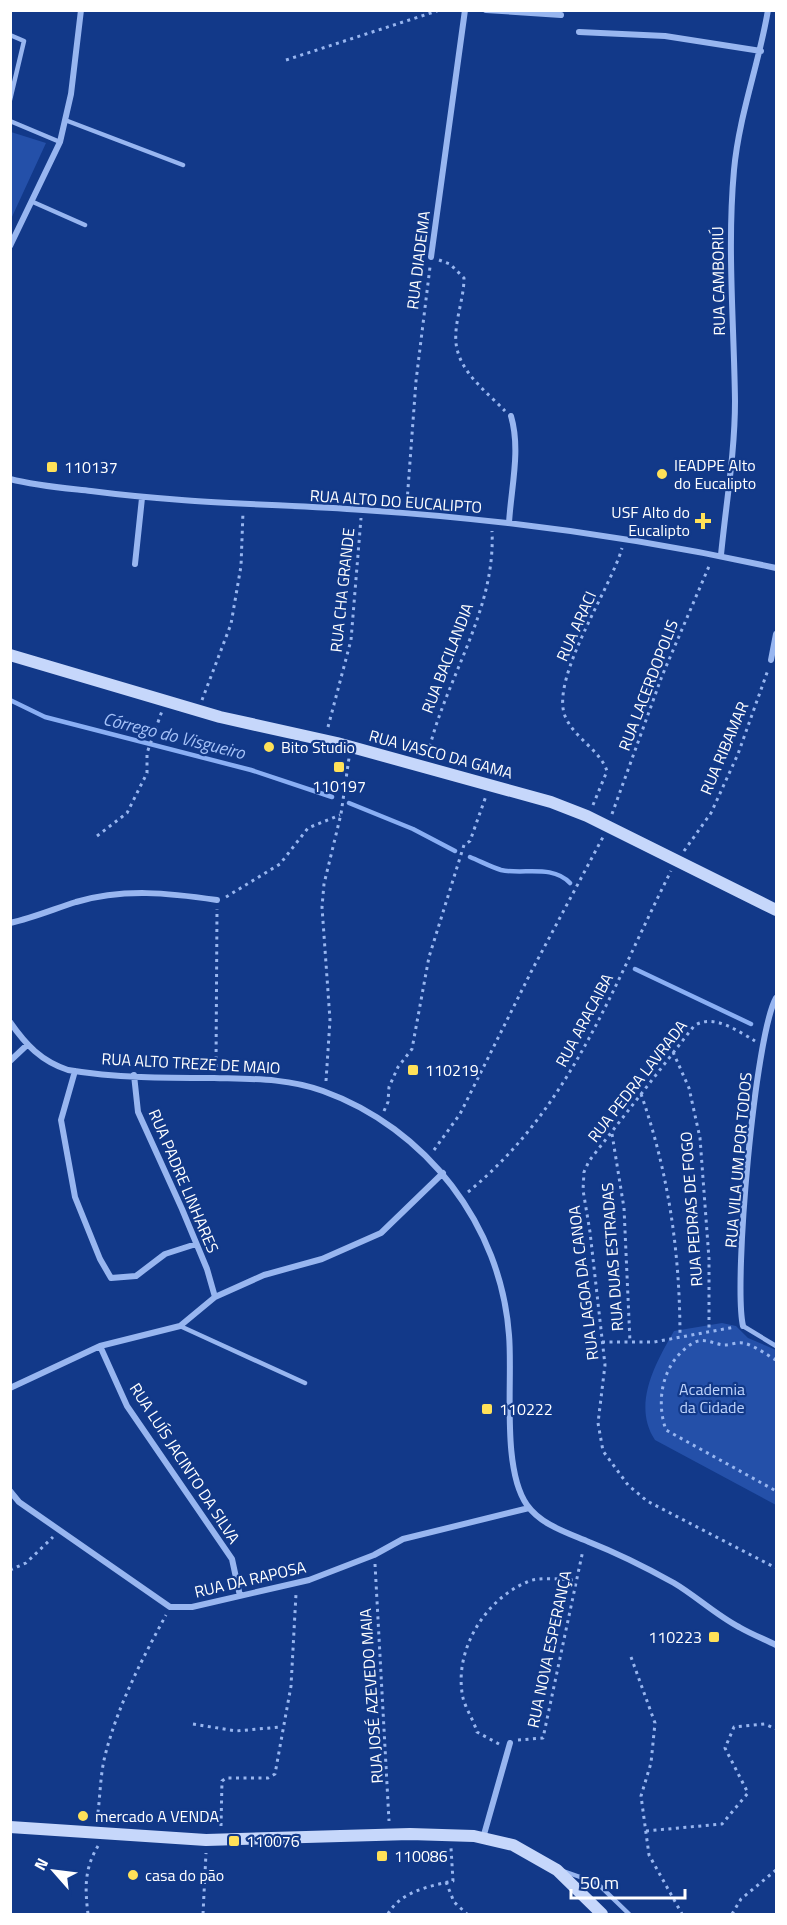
<svg xmlns="http://www.w3.org/2000/svg" width="787" height="1925" font-family="'Titillium Web',sans-serif">
	<style>
		.green { fill: #2450a9 }
		.lines { fill: none; stroke-linecap: round; stroke-linejoin: round }
		.stream { stroke: #8aaff4; stroke-width: 4.5 }
		.path { stroke: #98b6f0; stroke-width: 3; stroke-dasharray: 3 4.5; stroke-linecap: butt }
		.service { stroke: #98b6f0; stroke-width: 4.5 }
		.minor { stroke: #98b6f0; stroke-width: 6 }
		.secondary { stroke: #c6d7fb; stroke-width: 12 }
		.poi-dot { fill: #ffe158; stroke: #123989; stroke-width: 2 }
		.labels { text-anchor: middle; stroke-width: 4.5; stroke-linejoin: round; paint-order: stroke }
		.street-label { font-size: 16px; fill: #fff; stroke: #123989 }
		.poi-label { font-size: 16px; fill: #fff; stroke: #123989; text-anchor: start }
		.park-label { font-size: 16px; fill: #bfd4fc; stroke: #123989 }
		.water-label { font-size: 18px; font-style: italic; fill: #a4c1f8; stroke: #123989 }
	</style>
	<rect width="100%" height="100%" fill="#123989"/>
	<path class="green" d="M 11,132 L 46,143 L 11,219 L 10,132 Z
		M 722,1323 L 736,1326 L 748,1338 L 776,1350 L 776,1505 L 655,1440 C 632,1405 655,1364 674,1331 Z"/>
	<g class="lines">
		<path class="stream" d="M 10,700 L 45,717 L 251,770 L 332,797
			M 349,803 L 413,829 L 455,851
			M 470,857 C 480,861 491,867 501,870 C 523,875 552,864 570,883
			M 635,969 L 751,1024"/>
		<path class="path" d="M 286,60 L 440,10
			M 439,260 L 450,264 L 464,278 C 464,299 454,322 456,343 C 459,372 487,392 505,411
			M 407,502 L 416,381 L 430,267
			M 202,700 L 231,624 L 241,566 L 243,512
			M 328,727 L 351,640 L 361,518
			M 428,754 C 445,679 496,611 492,531
			M 593,805 L 607,771 C 600,750 574,738 565,716 C 550,678 611,588 622,548
			M 612,814 L 662,676 L 710,564
			M 97,836 L 127,813 L 147,773 L 147,753 L 162,711
			M 684,851 L 711,813 L 738,754 L 768,670
			M 226,897 L 280,864 L 308,828 L 340,815
			M 755,1041 C 738,1031 713,1013 694,1026 L 589,1161 L 584,1172 L 583,1190 L 590,1232 L 605,1365 L 598,1423 L 603,1451 L 628,1485 L 647,1501 L 776,1568
			M 673,1052 L 689,1088 L 700,1138 L 709,1259 L 709,1332
			M 216,1067 L 217,909
			M 326,1081 L 330,1020 L 322,907 L 324,884 L 341,814 L 349,758
			M 641,1094 C 669,1174 680,1254 680,1337
			M 384,1111 L 388,1102 L 389,1087 L 398,1067 L 412,1049 L 429,957 L 464,845 L 470,841 L 486,796
			M 612,1134 L 624,1208 L 630,1342
			M 434,1150 L 460,1114 L 531,972 L 603,837
			M 468,1192 C 572,1107 612,987 671,871
			M 602,1342 L 654,1342 L 735,1327
			M 776,1360 C 767,1355 754,1345 743,1343 C 737,1342 730,1345 724,1345 C 713,1344 704,1337 693,1343 C 663,1361 655,1399 666,1430 L 776,1491
			M 375,1564 L 389,1821
			M 10,1570 L 26,1563 L 53,1537
			M 631,1657 L 655,1723 L 651,1763 L 641,1796 L 649,1855 L 682,1914
			M 193,1724 L 236,1731 L 280,1727
			M 518,1740 L 543,1738 L 583,1550
			M 499,1744 L 477,1732 C 474,1721 465,1707 463,1698 C 453,1652 484,1600 527,1582 C 539,1576 563,1580 577,1580
			M 97,1820 C 100,1800 100,1779 104,1760 C 116,1709 141,1661 166,1615
			M 221,1826 L 222,1781 L 226,1778 L 268,1778 L 275,1774 L 291,1686 L 296,1594
			M 646,1831 L 722,1824 L 748,1793 L 725,1748 L 734,1727 L 765,1724 L 776,1729
			M 446,1882 L 454,1902 L 467,1914
			M 88,1914 C 85,1889 84,1869 98,1846
			M 203,1914 L 206,1853
			M 388,1914 C 400,1892 429,1886 453,1881 L 451,1848
			M 732,1914 L 741,1899 L 776,1870"/>
		<path class="service" d="M 10,35 L 24,41 L 10,100
			M 65,120 L 183,165
			M 10,121 L 60,142
			M 33,202 L 85,225
			M 180,1326 L 305,1383
			M 743,1326 L 776,1346
			M 563,1871 L 597,1883 L 629,1914"/>
		<path class="minor" d="M 486,10 L 561,15
			M 579,32 L 665,36 L 761,51
			M 10,246 L 60,142 L 71,94 L 81,10
			M 431,257 L 465,10
			M 10,479 C 37,486 64,488 91,491 C 182,503 272,504 363,510 C 503,519 640,538 776,568
			M 509,523 C 511,488 521,450 511,416
			M 721,555 C 726,504 735,452 735,401 C 734,323 727,247 734,170 C 739,115 759,64 768,10
			M 135,564 L 142,498
			M 771,660 L 776,634
			M 10,923 C 33,918 54,909 76,902 C 124,888 169,893 217,900
			M 10,1022 C 26,1045 41,1061 68,1070 C 115,1078 167,1078 214,1078 C 252,1079 287,1078 323,1091 C 426,1128 501,1225 509,1335 C 513,1379 501,1468 527,1505 C 541,1525 568,1533 589,1542 C 617,1553 647,1568 674,1583 C 696,1596 716,1615 739,1627 C 751,1634 764,1639 776,1645
			M 10,1061 L 27,1045
			M 75,1071 L 61,1120 L 75,1197 L 100,1259 L 111,1278 L 136,1276 L 165,1254 L 196,1244
			M 134,1075 L 138,1112 L 182,1209 L 207,1269 L 215,1297
			M 743,1326 C 733,1282 755,1035 776,998
			M 100,1346 L 127,1406 L 232,1559 L 240,1596
			M 10,1388 L 100,1346 L 180,1326 L 215,1297 L 264,1275 L 322,1259 L 381,1233 L 443,1173
			M 10,1491 L 19,1502 L 170,1607 L 192,1607 L 309,1580 L 374,1555 L 403,1539 L 529,1508
			M 483,1838 L 510,1743"/>
		<path class="secondary" d="M 10,655 L 220,717 L 337,743 L 551,802 L 587,816 L 776,910
			M 10,1827 L 206,1840 L 410,1834 L 474,1836 L 513,1845 L 557,1870 L 602,1914"/>
	</g>
	<g class="poi-dot">
		<rect x="46" y="461" width="12" height="12" rx="3"/>
		<circle cx="662" cy="474" r="6"/>
		<path d="M700 512h6v6h6v6h-6v6h-6v-6h-6v-6h6z"/>
		<circle cx="269" cy="747" r="6"/>
		<rect x="333" y="761" width="12" height="12" rx="3"/>
		<rect x="407" y="1064" width="12" height="12" rx="3"/>
		<rect x="481" y="1403" width="12" height="12" rx="3"/>
		<rect x="708" y="1631" width="12" height="12" rx="3"/>
		<circle cx="83" cy="1816" r="6"/>
		<rect x="228" y="1835" width="12" height="12" rx="3"/>
		<rect x="376" y="1850" width="12" height="12" rx="3"/>
		<circle cx="133" cy="1875" r="6"/>
	</g>
	<g class="labels">
		<g class="street-label">
			<text transform="translate(418 260) rotate(-83)" y="6">RUA DIADEMA</text>
			<text transform="translate(718 281) rotate(-91)" y="6">RUA CAMBORIÚ</text>
			<text transform="translate(396 501) rotate(4)" y="6">RUA ALTO DO EUCALIPTO</text>
			<text transform="translate(342 590) rotate(-84)" y="6">RUA CHA GRANDE</text>
			<text transform="translate(576 626) rotate(-66)" y="6">RUA ARACI</text>
			<text transform="translate(447 658) rotate(-69)" y="6">RUA BACILANDIA</text>
			<text transform="translate(648 685) rotate(-69)" y="6">RUA LACERDOPOLIS</text>
			<text transform="translate(724 748) rotate(-67)" y="6">RUA RIBAMAR</text>
			<text transform="translate(441 754) rotate(15)" y="6">RUA VASCO DA GAMA</text>
			<text transform="translate(584 1020) rotate(-62)" y="6">RUA ARACAIBA</text>
			<text transform="translate(191 1063) rotate(3)" y="6">RUA ALTO TREZE DE MAIO</text>
			<text transform="translate(637 1081) rotate(-52)" y="6">RUA PEDRA LAVRADA</text>
			<text transform="translate(738 1160) rotate(-85)" y="6">RUA VILA UM POR TODOS</text>
			<text transform="translate(184 1181) rotate(67)" y="6">RUA PADRE LINHARES</text>
			<text transform="translate(691 1209) rotate(-94)" y="6">RUA PEDRAS DE FOGO</text>
			<text transform="translate(612 1257) rotate(-94)" y="6">RUA DUAS ESTRADAS</text>
			<text transform="translate(583 1283) rotate(-97)" y="6">RUA LAGOA DA CANOA</text>
			<text transform="translate(185 1463) rotate(57)" y="6">RUA LUÍS JACINTO DA SILVA</text>
			<text transform="translate(250 1579) rotate(-13)" y="6">RUA DA RAPOSA</text>
			<text transform="translate(549 1649) rotate(-78)" y="6">RUA NOVA ESPERANÇA</text>
			<text transform="translate(371 1696) rotate(-94)" y="6">RUA JOSÉ AZEVEDO MAIA</text>
		</g>
		<g class="poi-label">
			<text x="674" y="471">IEADPE Alto<tspan x="674" dy="18">do Eucalipto</tspan></text>
			<text x="64" y="473">110137</text>
			<text x="690" y="518" text-anchor="end">USF Alto do<tspan x="690" dy="18">Eucalipto</tspan></text>
			<text x="281" y="753">Bito Studio</text>
			<text x="339" y="792" text-anchor="middle">110197</text>
			<text x="425" y="1076">110219</text>
			<text x="499" y="1415">110222</text>
			<text x="702" y="1643" text-anchor="end">110223</text>
			<text x="95" y="1822">mercado A VENDA</text>
			<text x="246" y="1847">110076</text>
			<text x="394" y="1862">110086</text>
			<text x="145" y="1881">casa do pão</text>
		</g>
		<g class="park-label">
			<text x="712" y="1395">Academia<tspan x="712" dy="18">da Cidade</tspan></text>
		</g>
		<g class="water-label">
			<text transform="translate(174 736) rotate(14)" y="6">Córrego do Visgueiro</text>
		</g>
	</g>
	<rect width="787" height="1925" fill="none" stroke="#ffffff" stroke-width="24"/>
	<g transform="translate(54 1871) rotate(298)" stroke="#123989" stroke-width="4.5" paint-order="stroke">
	<path d="M0-4.5L10 22L0 15L-10 22Z" fill="#ffffff"/>
	<text y="-9" font-size="16" font-weight="bold" text-anchor="middle" fill="#ffffff">N</text>
	</g>
	<path d="M571 1889v9h114v-9" fill="none" stroke="#ffffff" stroke-width="3"/>
	<text x="580" y="1889" font-size="18" fill="#ffffff" stroke="#123989" stroke-width="4.5" paint-order="stroke">50 m</text>
</svg>
